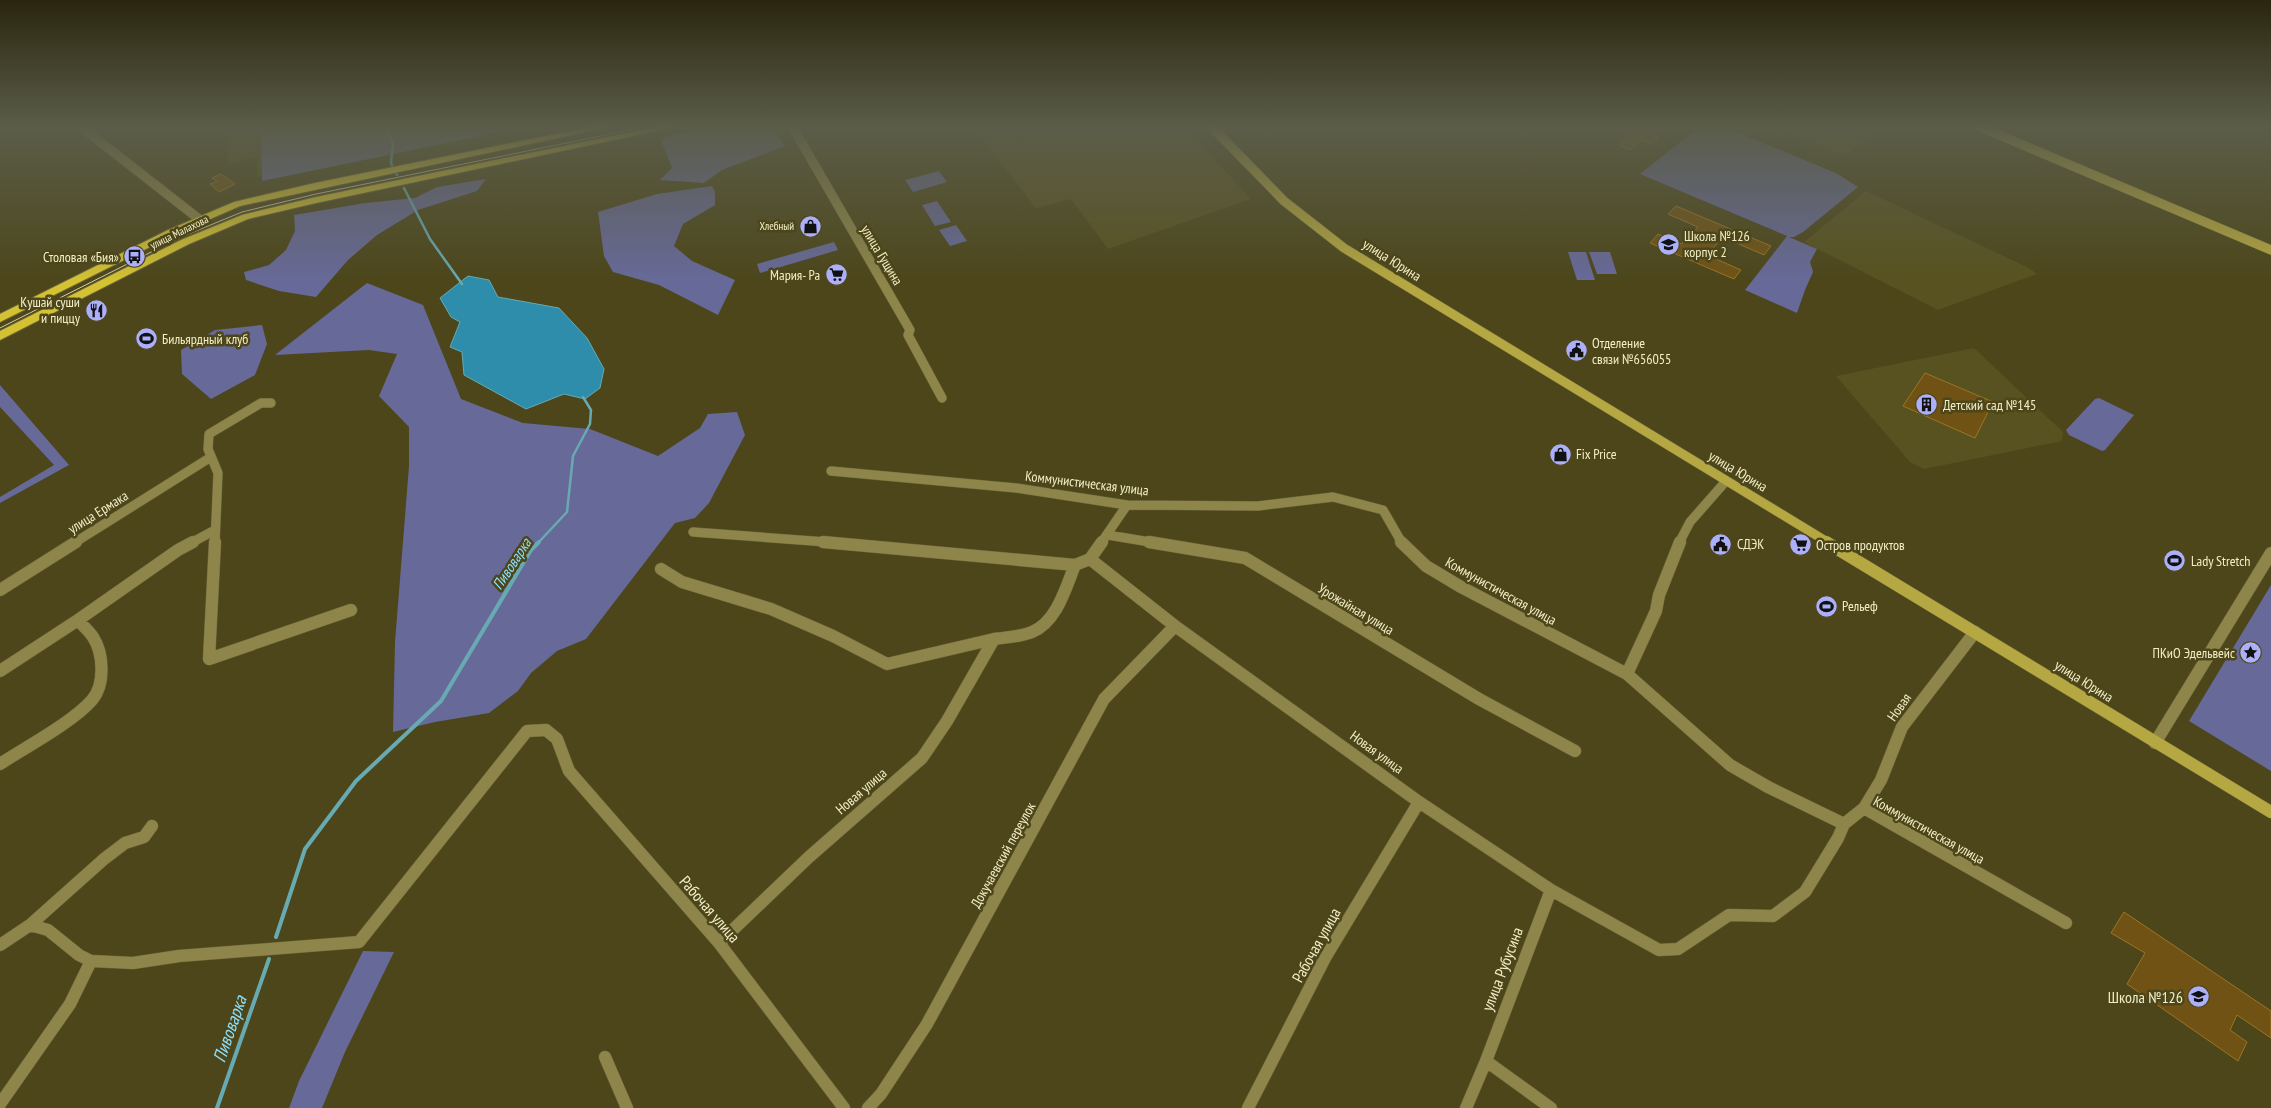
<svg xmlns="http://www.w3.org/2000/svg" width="2271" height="1108" font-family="'PT Sans Narrow',sans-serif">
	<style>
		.built { fill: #585220 }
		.green { fill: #676999 }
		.water { fill: #2d8daa; stroke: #68aab2 }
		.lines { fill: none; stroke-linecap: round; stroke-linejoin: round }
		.stream-far1 { stroke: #68aab2; stroke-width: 2.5 }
		.stream { stroke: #68aab2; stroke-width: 4 }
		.building { fill: #6f5214; stroke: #9c7524 }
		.street-far1-casing { stroke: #6a6439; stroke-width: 10 }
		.street-casing { stroke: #6a6439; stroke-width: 13 }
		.secondary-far1-casing { stroke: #6a6439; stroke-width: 10 }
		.secondary-casing { stroke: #6a6439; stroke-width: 13 }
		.primary-casing { stroke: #6a6439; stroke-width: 2 }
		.street-far1 { stroke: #8d8549; stroke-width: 9 }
		.street { stroke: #8d8549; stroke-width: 12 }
		.secondary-far1 { stroke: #b5a741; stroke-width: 9 }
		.secondary { stroke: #b5a741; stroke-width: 12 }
		.primary { fill: #d4c233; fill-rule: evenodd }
		.tram { stroke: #d4cfa7; stroke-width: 1 }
		.labels { text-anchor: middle; stroke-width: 5; stroke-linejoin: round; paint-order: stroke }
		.far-poi-label { font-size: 11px; fill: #f3eec6; stroke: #4c461a; text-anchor: end }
		.far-street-label { font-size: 11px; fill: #f3eec6; stroke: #4c461a }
		.poi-label { font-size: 14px; fill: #f3eec6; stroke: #4c461a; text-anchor: start }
		.street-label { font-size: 14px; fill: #f3eec6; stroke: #4c461a }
		.water-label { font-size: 15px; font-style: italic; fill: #8ce0fd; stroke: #4c461a }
		.near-street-label { font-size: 16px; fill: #f3eec6; stroke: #4c461a }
		.near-poi-label { font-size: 16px; fill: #f3eec6; stroke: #4c461a; text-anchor: end }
		.near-water-label { font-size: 18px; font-style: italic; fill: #8ce0fd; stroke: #4c461a }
	</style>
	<rect width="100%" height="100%" fill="#4c461a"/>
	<path class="built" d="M 228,126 L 289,126 L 295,169 L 257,177 L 257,157 L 228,163 Z
		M 972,126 L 1184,126 L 1251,199 L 1108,249 L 1071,199 L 1036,208 Z
		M 1775,126 L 1884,126 L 1845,156 Z
		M 1866,191 L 2029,268 L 2037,274 L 1938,310 L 1804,242 Z
		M 1974,348 L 2063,432 L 2062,441 L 1924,469 L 1910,462 L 1836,376 Z"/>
	<path class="green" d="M 261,126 L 530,126 L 262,181 Z
		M 712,126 L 772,126 L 785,146 L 722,170 L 704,183 L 660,180 L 672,168 L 661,140 L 665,137 Z
		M 1700,126 L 1722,126 L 1836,173 L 1858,187 L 1803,232 L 1794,237 L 1789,237 L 1817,249 L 1810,262 L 1813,272 L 1805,290 L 1797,313 L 1745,290 L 1787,236 L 1640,174 Z
		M 939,171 L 947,182 L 913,192 L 905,180 Z
		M 486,179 L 477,191 L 418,210 L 377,235 L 348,260 L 316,297 L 279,291 L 246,280 L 244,272 L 269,265 L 286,250 L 295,231 L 294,215 L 365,203 L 415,198 L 437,187 Z
		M 712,186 L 715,192 L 715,205 L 683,224 L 674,246 L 692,261 L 735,280 L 718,315 L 659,285 L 613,272 L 604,256 L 598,212 L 657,194 Z
		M 937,201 L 951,222 L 935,226 L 922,205 Z
		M 956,225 L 967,241 L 950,246 L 939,230 Z
		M 834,242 L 838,250 L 760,273 L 757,264 Z
		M 1568,252 L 1586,252 L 1595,280 L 1577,280 Z
		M 1589,252 L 1610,252 L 1617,274 L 1597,274 Z
		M 367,283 L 423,305 L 461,399 L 523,423 L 590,429 L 658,456 L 700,428 L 708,414 L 737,412 L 745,435 L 709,503 L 695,518 L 675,523 L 586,639 L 557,651 L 531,673 L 518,691 L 489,713 L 435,722 L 393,732 L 395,642 L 409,466 L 409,427 L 379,396 L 397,354 L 369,350 L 275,355 Z
		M 262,325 L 267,344 L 255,375 L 211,399 L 182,374 L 181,350 L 215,330 Z
		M 0,385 L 69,465 L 0,503 L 0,497 L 54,465 L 0,407 Z
		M 2099,398 L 2134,415 L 2105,450 L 2102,451 L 2069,435 L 2066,430 L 2095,399 Z
		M 2271,585 L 2271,771 L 2189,721 Z
		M 363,951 L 394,952 L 345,1052 L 322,1108 L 289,1108 L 299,1081 Z"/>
	<path class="water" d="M 468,276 L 489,280 L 498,297 L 559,308 L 587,338 L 604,369 L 600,388 L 585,399 L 564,394 L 526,409 L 464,375 L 462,352 L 450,347 L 460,322 L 451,317 L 440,298 Z"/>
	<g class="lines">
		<path class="stream-far1" d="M 386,126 L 393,144 L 391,163 L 397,175
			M 404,188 L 430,239 L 462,284
			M 538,543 L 567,512 L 573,456 L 590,424 L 591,410 L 583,397"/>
		<path class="stream" d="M 276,937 L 305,849 L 356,781 L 441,701 L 531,550 L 539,542
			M 217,1108 L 269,959"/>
	</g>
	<path class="building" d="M 1640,130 L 1659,138 L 1652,144 L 1640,140 L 1630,150 L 1618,145 L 1632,131 L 1638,133 Z
		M 221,174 L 235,184 L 219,192 L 210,184 L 217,181 L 212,178 Z
		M 1676,206 L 1771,246 L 1764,255 L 1723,237 L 1707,255 L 1741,270 L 1734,279 L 1650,243 L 1658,234 L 1681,244 L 1698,227 L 1668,214 Z
		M 1925,373 L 1993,402 L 1975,438 L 1903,406 Z
		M 2124,912 L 2271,1011 L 2271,1038 L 2237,1015 L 2230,1030 L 2247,1042 L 2238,1061 L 2127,984 L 2145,953 L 2111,933 Z"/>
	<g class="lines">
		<defs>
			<path id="street-far1" d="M 80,126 L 199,219
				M 792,126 L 910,330 L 908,335 L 942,398
				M 831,471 L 1016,488 L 1127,505 L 1258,506 L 1333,497 L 1383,510 L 1402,543
				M 693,532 L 840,543
				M 1108,535 L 1156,543
				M 74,543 L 211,457
				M 191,543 L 215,530
				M 215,543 L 218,473 L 208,449 L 209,434 L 261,403 L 271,403
				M 1101,543 L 1127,505
				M 1679,543 L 1690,522 L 1726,481"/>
			<path id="street" d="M 215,542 L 209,659 L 351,610
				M 823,542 L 1075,565
				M 1149,542 L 1245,558 L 1479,699 L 1575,751
				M 1401,542 L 1426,566 L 1461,587 L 1627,674 L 1730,765 L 1768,787 L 1844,824 L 1864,808 L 2066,923
				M 1090,559 L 1175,626 L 1419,802 L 1551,890 L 1659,950 L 1678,949 L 1729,915 L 1773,916 L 1805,892 L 1838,838 L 1844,824
				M 661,569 L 682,582 L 771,609 L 833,636 L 887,664 L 994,639
				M 0,590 L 76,542
				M 0,671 L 78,620 L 178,550 L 193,542
				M 1627,674 L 1656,611 L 1659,595 L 1680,542
				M 2155,743 L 2271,553
				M 0,764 C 26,747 73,722 92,700 C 105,685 104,654 93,637 C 89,631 83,626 78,620
				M 1864,808 L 1881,780 L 1902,727 L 1975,632
				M 152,826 L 144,837 L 125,843 L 104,859 L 30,925 L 48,930 L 79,955 L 91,961 L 133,963 L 179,956 L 359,942 L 527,731 L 546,730 L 557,739 L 569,771 L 719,943 L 844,1108
				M 1551,890 L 1486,1061 L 1551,1108
				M 719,943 L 809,857 L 922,758 L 947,721 L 994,639 C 1007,637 1020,637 1032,632 C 1057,622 1066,587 1075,565 L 1090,559 L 1102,542
				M 0,945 L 30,925
				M 605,1057 L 627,1108
				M 0,1104 L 70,1004 L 91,961
				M 868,1108 L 881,1094 L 927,1024 L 1104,699 L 1175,626
				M 1248,1108 L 1325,958 L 1419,802
				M 1466,1108 L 1486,1061"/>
			<path id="secondary-far1" d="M 1211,126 L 1284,201 L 1344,248 L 1829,543
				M 1978,126 L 2271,250"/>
			<path id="secondary" d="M 1826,542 L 2271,812"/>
			<path id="primary" d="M 595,126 L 614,126 L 240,206 L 176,234 L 0,322 L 0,314 L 168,230 L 234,202 L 315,183 Z
				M 661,126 L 680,126 L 316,203 L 248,219 L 189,244 L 0,340 L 0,331 L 181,240 L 242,215 L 316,197 Z"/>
		</defs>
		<use href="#street-far1" class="street-far1-casing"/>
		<use href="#street" class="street-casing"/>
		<use href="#secondary-far1" class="secondary-far1-casing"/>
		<use href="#secondary" class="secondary-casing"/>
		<use href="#primary" class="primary-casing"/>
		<use href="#street-far1" class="street-far1"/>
		<use href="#street" class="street"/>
		<use href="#secondary-far1" class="secondary-far1"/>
		<use href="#secondary" class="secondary"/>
		<use href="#primary" class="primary"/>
		<path class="tram" d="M 0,328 L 179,238 L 242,212 L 316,194 L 650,126"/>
	</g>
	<linearGradient id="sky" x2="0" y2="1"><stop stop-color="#2a260e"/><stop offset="0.45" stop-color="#5b5d49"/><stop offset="1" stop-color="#5b5d49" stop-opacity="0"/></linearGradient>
	<rect width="2271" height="281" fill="url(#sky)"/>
	<defs>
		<symbol id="shop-disc" viewBox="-11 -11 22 22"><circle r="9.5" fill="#acaffb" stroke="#4c461a"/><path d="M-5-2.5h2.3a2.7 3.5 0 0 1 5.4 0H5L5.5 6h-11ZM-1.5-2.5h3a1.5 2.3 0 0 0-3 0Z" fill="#111"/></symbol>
		<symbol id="school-disc" viewBox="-11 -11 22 22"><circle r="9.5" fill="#acaffb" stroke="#4c461a"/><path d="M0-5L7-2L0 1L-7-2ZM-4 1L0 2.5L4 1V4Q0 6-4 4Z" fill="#111"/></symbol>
		<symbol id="bus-disc" viewBox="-11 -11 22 22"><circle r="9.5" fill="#acaffb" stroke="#4c461a"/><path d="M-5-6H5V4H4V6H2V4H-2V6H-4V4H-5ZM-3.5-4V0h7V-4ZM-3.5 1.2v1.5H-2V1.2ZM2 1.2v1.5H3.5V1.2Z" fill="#111"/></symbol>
		<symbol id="supermarket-disc" viewBox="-11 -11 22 22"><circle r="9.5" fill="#acaffb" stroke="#4c461a"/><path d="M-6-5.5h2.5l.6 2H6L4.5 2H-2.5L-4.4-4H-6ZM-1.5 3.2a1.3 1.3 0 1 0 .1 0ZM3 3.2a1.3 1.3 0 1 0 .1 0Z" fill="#111"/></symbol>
		<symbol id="restaurant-disc" viewBox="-11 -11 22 22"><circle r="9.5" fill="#acaffb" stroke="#4c461a"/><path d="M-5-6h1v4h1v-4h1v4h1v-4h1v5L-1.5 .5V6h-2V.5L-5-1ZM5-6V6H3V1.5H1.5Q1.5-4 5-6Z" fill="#111"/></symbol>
		<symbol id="stadium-disc" viewBox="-11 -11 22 22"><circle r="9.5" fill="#acaffb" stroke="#4c461a"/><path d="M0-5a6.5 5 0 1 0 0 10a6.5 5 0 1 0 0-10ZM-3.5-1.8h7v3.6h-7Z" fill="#111"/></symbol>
		<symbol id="civic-disc" viewBox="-11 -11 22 22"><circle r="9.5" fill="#acaffb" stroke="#4c461a"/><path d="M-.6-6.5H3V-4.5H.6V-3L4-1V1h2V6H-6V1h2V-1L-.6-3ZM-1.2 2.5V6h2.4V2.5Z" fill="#111"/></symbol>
		<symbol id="building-disc" viewBox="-11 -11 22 22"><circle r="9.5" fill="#acaffb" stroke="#4c461a"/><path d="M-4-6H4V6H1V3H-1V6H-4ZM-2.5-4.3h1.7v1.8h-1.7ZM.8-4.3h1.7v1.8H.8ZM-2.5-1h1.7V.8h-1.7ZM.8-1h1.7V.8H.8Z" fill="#111"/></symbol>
		<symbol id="sight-disc" viewBox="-11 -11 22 22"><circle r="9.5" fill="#acaffb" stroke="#4c461a"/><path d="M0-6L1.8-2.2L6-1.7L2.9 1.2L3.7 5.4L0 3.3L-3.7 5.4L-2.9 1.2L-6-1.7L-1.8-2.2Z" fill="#111"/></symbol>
	</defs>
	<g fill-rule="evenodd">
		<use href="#shop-disc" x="798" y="214" width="25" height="25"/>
		<use href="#school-disc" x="1656" y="232" width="25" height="25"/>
		<use href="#bus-disc" x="122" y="244" width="25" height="25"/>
		<use href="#supermarket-disc" x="824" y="262" width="25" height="25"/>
		<use href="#restaurant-disc" x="84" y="298" width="25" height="25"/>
		<use href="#stadium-disc" x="134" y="326" width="25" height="25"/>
		<use href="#civic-disc" x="1564" y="338" width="25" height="25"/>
		<use href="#building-disc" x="1914" y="392" width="25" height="25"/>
		<use href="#shop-disc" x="1548" y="442" width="25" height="25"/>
		<use href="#civic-disc" x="1708" y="532" width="25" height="25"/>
		<use href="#supermarket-disc" x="1788" y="532" width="25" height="25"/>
		<use href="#stadium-disc" x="2162" y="548" width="25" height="25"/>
		<use href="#stadium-disc" x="1814" y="594" width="25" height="25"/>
		<use href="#sight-disc" x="2238" y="640" width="25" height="25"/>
		<use href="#school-disc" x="2186" y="984" width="25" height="25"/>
	</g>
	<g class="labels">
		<g class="far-poi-label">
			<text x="794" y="230">Хлебный</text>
		</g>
		<g class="far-street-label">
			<text transform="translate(179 232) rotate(-26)" y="4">улица Малахова</text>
		</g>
		<g class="poi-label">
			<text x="1684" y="241">Школа №126<tspan x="1684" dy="16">корпус 2</tspan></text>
			<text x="119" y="262" text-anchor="end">Столовая «Бия»</text>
			<text x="820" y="280" text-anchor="end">Мария- Ра</text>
			<text x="80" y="307" text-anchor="end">Кушай суши<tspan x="80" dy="16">и пиццу</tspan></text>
			<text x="162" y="344">Бильярдный клуб</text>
			<text x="1592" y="348">Отделение<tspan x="1592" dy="16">связи №656055</tspan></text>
			<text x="1943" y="410">Детский сад №145</text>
			<text x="1576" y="459">Fix Price</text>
			<text x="1737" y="549">СДЭК</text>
			<text x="1816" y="550">Остров продуктов</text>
			<text x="2191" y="566">Lady Stretch</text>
			<text x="1842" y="611">Рельеф</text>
			<text x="2235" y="658" text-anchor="end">ПКиО Эдельвейс</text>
		</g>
		<g class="street-label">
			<text transform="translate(882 255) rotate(59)" y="5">улица Гущина</text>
			<text transform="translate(1392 260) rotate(32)" y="5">улица Юрина</text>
			<text transform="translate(1738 471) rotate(31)" y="5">улица Юрина</text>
			<text transform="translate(1087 483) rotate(7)" y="5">Коммунистическая улица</text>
			<text transform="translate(98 512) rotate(-32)" y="5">улица Ермака</text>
			<text transform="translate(1501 591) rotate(29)" y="5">Коммунистическая улица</text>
			<text transform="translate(1356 609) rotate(31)" y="5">Урожайная улица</text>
			<text transform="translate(2084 681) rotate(32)" y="5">улица Юрина</text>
			<text transform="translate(1899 707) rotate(-55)" y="5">Новая</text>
			<text transform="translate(1377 752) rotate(36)" y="5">Новая улица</text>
			<text transform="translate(861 791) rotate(-41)" y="5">Новая улица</text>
			<text transform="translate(1929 830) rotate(29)" y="5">Коммунистическая улица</text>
			<text transform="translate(1003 855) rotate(-61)" y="5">Докучаевский переулок</text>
		</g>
		<g class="water-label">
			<text transform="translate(512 564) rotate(-57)" y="5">Пивоварка</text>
		</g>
		<g class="near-street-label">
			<text transform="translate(710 909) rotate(49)" y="6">Рабочая улица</text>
			<text transform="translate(1316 945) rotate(-61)" y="6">Рабочая улица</text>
			<text transform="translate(1502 969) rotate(-69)" y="6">улица Рубусина</text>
		</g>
		<g class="near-poi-label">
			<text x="2183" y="1003">Школа №126</text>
		</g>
		<g class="near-water-label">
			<text transform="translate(230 1029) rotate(-71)" y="6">Пивоварка</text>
		</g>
	</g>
</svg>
